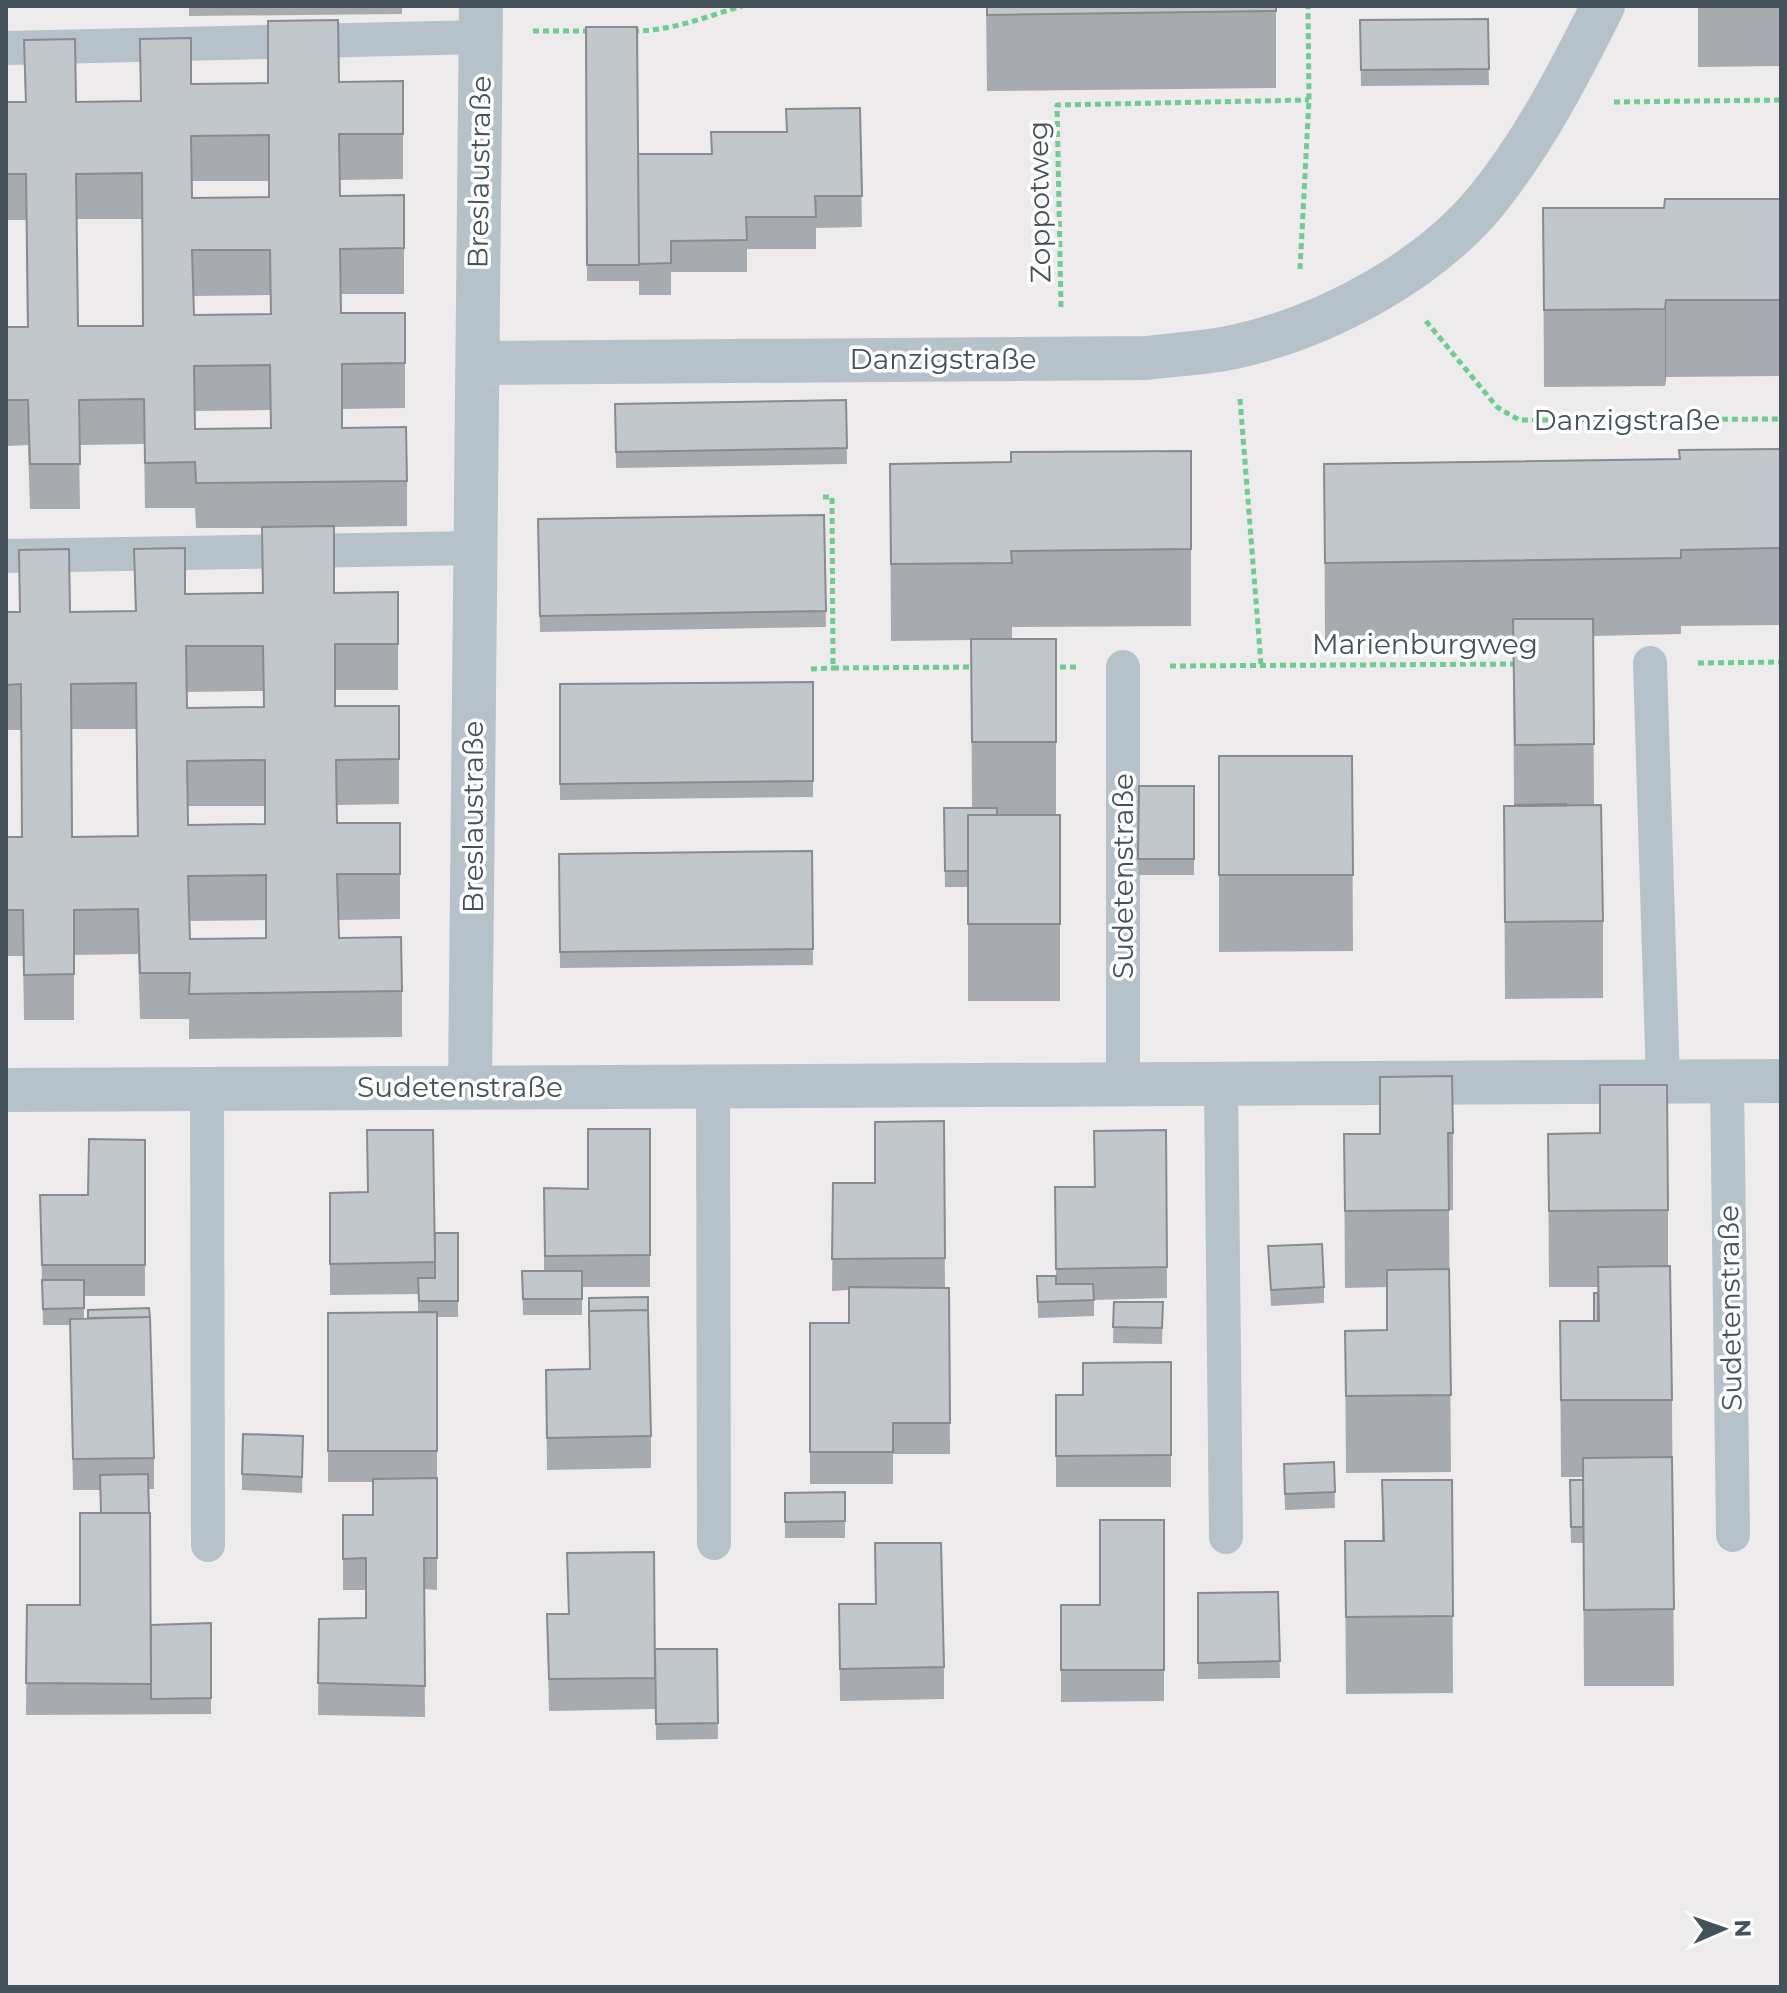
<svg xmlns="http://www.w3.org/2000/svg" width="1787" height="1993" font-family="Montserrat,sans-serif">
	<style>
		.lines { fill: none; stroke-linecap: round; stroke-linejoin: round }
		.path { stroke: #6fcc92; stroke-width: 5; stroke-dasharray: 6 4; stroke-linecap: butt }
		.lane { stroke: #b6c2c9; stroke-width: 34 }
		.street { stroke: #b6c2c9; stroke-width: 44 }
		.wall { fill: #a7abaf; fill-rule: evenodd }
		.shaded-wall { fill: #888b8f }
		.building { fill: #c2c7cc; stroke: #888b8f; stroke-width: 2; fill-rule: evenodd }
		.labels { text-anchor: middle; stroke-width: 7; stroke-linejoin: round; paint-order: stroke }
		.street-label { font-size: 28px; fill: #445259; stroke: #fff }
	</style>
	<rect width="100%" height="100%" fill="#eeebec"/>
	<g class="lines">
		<path class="path" d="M 533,31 L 591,31
			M 633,31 C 671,31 706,17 742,6
			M 1614,102 L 1781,100
			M 1300,269 L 1309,100 L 1308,6
			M 1061,307 L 1057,105 L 1309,100
			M 1426,321 L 1497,407 L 1519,420 L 1781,419
			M 1240,399 L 1261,665
			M 823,497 L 832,497 L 833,668 L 976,667
			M 1698,663 L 1781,662
			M 1170,666 L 1520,664
			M 1050,667 L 1076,667
			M 811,669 L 833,668"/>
		<path class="lane" d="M 6,48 L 481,37
			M 6,556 L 475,548
			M 1650,663 L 1663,1082
			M 1123,667 L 1123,1085
			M 1727,1082 L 1733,1535
			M 1221,1084 L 1226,1537
			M 713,1086 L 714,1543
			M 207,1089 L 208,1545"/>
		<path class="street" d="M 478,363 L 1147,358 C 1177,354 1209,353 1238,346 C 1327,326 1429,271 1487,200 C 1535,140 1569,74 1603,6
			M 470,1087 L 481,6
			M 6,1090 L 1781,1081"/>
	</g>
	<path class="wall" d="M 189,6 L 402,6 L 402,14 L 189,16 Z
		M 986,6 L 1276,6 L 1276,88 L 987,91 Z
		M 1698,6 L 1781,6 L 1781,66 L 1698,67 Z
		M 1488,19 L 1489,85 L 1361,86 L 1360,20 Z
		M 586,27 L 638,154 L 711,154 L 711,132 L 786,132 L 786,109 L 860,108 L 862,227 L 816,228 L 816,249 L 747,249 L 747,272 L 671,272 L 671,295 L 639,295 L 639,281 L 587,281 Z
		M 140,39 L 191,84 L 403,81 L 403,179 L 340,180 L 340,196 L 404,195 L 404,294 L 341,294 L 341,313 L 405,313 L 405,408 L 342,409 L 342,428 L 407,481 L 407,526 L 334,527 L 334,593 L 398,592 L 398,690 L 335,690 L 335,706 L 399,706 L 399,804 L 336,805 L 337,823 L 400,823 L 400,919 L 338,920 L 339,938 L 402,991 L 402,1037 L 189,1039 L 189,1019 L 140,1019 L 138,954 L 74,955 L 74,1020 L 24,1020 L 23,956 L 6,956 L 6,837 L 22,837 L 21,730 L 6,730 L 6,612 L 19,612 L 19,550 L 70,612 L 135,611 L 134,549 L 185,594 L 262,593 L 262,528 L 196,528 L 195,508 L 145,508 L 144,444 L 79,445 L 80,509 L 30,509 L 28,445 L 6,446 L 6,327 L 27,327 L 26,220 L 6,220 L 6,102 L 25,102 L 24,40 L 76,102 L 140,101 ZM 192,181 L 269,181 L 269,197 L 192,198 ZM 77,219 L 142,219 L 143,326 L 78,326 ZM 270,295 L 270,314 L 194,315 L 193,296 ZM 270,410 L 270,428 L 195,429 L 194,411 ZM 263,691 L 263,707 L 187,708 L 187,692 ZM 71,729 L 136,729 L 137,836 L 72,837 ZM 188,806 L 265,806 L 265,824 L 188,825 ZM 266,920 L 266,938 L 190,939 L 189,921 Z
		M 1781,199 L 1781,376 L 1666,377 L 1665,386 L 1544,387 L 1543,208 L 1664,208 Z
		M 846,400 L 847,464 L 616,468 L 615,404 Z
		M 1781,449 L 1781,625 L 1681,626 L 1681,634 L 1593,636 L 1594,805 L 1603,921 L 1603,998 L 1505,999 L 1504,806 L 1514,806 L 1513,637 L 1325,640 L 1324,464 L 1679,459 Z
		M 1191,451 L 1191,626 L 1012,627 L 1012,639 L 1056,639 L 1056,815 L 1060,815 L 1060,1001 L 968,1001 L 968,887 L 945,887 L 944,808 L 972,808 L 971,640 L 891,641 L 890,464 L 1011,462 Z
		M 824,515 L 826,627 L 540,632 L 538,519 Z
		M 813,682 L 813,797 L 560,800 L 560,684 Z
		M 1219,756 L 1352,756 L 1353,951 L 1219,952 Z
		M 1139,786 L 1194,786 L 1194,875 L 1138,875 Z
		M 812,851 L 813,965 L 560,968 L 559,854 Z
		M 1600,1085 L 1668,1210 L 1668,1266 L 1672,1400 L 1674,1686 L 1584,1686 L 1583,1543 L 1571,1543 L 1570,1496 L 1583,1480 L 1583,1477 L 1561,1477 L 1560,1321 L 1594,1321 L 1598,1287 L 1549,1287 L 1548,1134 L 1600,1133 Z
		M 944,1121 L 945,1288 L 949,1288 L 950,1454 L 893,1454 L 893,1484 L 810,1484 L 810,1323 L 849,1323 L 849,1290 L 832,1291 L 833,1183 L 875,1183 Z
		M 650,1129 L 650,1287 L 582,1287 L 582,1315 L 523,1315 L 522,1271 L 544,1271 L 544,1188 L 588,1189 Z
		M 367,1130 L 435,1233 L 458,1233 L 458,1317 L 437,1317 L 437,1590 L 424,1589 L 425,1717 L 318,1715 L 319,1619 L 366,1618 L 366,1590 L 343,1590 L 343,1515 L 373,1515 L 373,1482 L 328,1482 L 328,1313 L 418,1313 L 418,1294 L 330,1295 L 330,1193 L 368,1192 Z
		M 1166,1130 L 1167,1298 L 1094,1300 L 1094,1316 L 1038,1318 L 1037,1276 L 1056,1276 L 1055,1187 L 1095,1187 Z
		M 1453,1133 L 1453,1210 L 1449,1210 L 1451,1472 L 1346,1473 L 1345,1331 L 1387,1330 L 1387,1287 L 1345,1288 L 1344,1134 Z
		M 145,1140 L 145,1296 L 84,1296 L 84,1318 L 154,1458 L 154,1489 L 149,1489 L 151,1699 L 211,1623 L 211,1714 L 26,1715 L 27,1605 L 80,1605 L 101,1513 L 100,1490 L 73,1490 L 70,1325 L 43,1325 L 40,1195 L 88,1195 Z
		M 1268,1246 L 1324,1287 L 1324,1303 L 1271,1306 Z
		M 1114,1302 L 1163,1302 L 1162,1344 L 1113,1343 Z
		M 1171,1362 L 1171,1487 L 1056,1487 L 1056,1395 L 1083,1395 Z
		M 546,1370 L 651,1436 L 651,1468 L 547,1470 Z
		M 303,1452 L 302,1493 L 242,1490 L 242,1474 Z
		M 1334,1462 L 1335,1508 L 1285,1510 L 1284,1464 Z
		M 1382,1480 L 1452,1480 L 1453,1693 L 1346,1694 L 1345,1541 L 1382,1541 Z
		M 845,1492 L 845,1538 L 785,1538 L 785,1493 Z
		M 1164,1520 L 1164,1701 L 1061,1702 L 1061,1605 L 1100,1605 Z
		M 654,1552 L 655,1709 L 549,1711 L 547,1614 L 568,1614 Z
		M 1278,1592 L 1280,1678 L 1198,1679 L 1198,1593 Z
		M 839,1604 L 876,1604 L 944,1667 L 944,1699 L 840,1701 Z
		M 655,1649 L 717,1649 L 718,1739 L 656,1740 Z"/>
	<path class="shaded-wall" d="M 1666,300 L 1666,377 L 1665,386 L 1665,309 Z"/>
	<path class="building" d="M 987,6 L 1276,6 L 1276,11 L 987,15 Z
		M 1488,19 L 1489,69 L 1361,70 L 1360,20 Z
		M 338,20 L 339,82 L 403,81 L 403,134 L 339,134 L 340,196 L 404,195 L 404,248 L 340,249 L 341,313 L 405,313 L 405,363 L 342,364 L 342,428 L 406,427 L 407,481 L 196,483 L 195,462 L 145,463 L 144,399 L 79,400 L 80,464 L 30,464 L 28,400 L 6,400 L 6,327 L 28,327 L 26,174 L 6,174 L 6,102 L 26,102 L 24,40 L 75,39 L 76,102 L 141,101 L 140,39 L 191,38 L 191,84 L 268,83 L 268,21 ZM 269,135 L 269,197 L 192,198 L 191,136 ZM 142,173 L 143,326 L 78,326 L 76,174 ZM 192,250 L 270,250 L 271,314 L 194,315 ZM 270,365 L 271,428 L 195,429 L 194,366 Z
		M 586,27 L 637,27 L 639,265 L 587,265 Z
		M 860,108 L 862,196 L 815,196 L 816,217 L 746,217 L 747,240 L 671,241 L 671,263 L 639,264 L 638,154 L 712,154 L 711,132 L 787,132 L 786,109 Z
		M 1665,199 L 1781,199 L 1781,300 L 1666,300 L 1665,309 L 1544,310 L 1543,208 L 1664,208 Z
		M 846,400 L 847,448 L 616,452 L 615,404 Z
		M 1781,449 L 1781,548 L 1681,550 L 1681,558 L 1325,563 L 1324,464 L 1680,459 L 1679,450 Z
		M 1191,451 L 1191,549 L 1011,551 L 1012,563 L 891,564 L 890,464 L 1011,462 L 1011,452 Z
		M 824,515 L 826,611 L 540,616 L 538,519 Z
		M 334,526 L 334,593 L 398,592 L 398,644 L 335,644 L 335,706 L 399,706 L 399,759 L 336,760 L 337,823 L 400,823 L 400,874 L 337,874 L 339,938 L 401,937 L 402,991 L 189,994 L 190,973 L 140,973 L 138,909 L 74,910 L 74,974 L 24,975 L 23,910 L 6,910 L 6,837 L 22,837 L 21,684 L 6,685 L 6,612 L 20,612 L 19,550 L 69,549 L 70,612 L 136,611 L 134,549 L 185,548 L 185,594 L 263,593 L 262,527 ZM 186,646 L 263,646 L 264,707 L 187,708 ZM 136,683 L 138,836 L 72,837 L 71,684 ZM 265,760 L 265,824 L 188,825 L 187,761 ZM 266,875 L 266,938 L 190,939 L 188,876 Z
		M 1513,619 L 1593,619 L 1594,744 L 1515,745 Z
		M 971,639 L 1056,639 L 1056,742 L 972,742 Z
		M 813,682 L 813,781 L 560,784 L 560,684 Z
		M 1219,756 L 1352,756 L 1353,875 L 1219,875 Z
		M 1139,786 L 1194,786 L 1194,859 L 1138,859 Z
		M 1566,804 L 1566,806 L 1515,806 L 1515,805 Z
		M 1601,805 L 1603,921 L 1505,922 L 1504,806 Z
		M 944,808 L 997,808 L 997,815 L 968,815 L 968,871 L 945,871 Z
		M 968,815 L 1060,815 L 1060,924 L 968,924 Z
		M 812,851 L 813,949 L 560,952 L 559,854 Z
		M 1452,1076 L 1453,1133 L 1448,1133 L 1449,1210 L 1345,1211 L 1344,1134 L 1380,1134 L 1380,1077 Z
		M 1600,1085 L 1667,1085 L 1668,1210 L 1549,1211 L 1548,1134 L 1600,1133 Z
		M 944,1121 L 945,1258 L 832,1259 L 833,1183 L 875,1183 L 875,1122 Z
		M 588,1129 L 650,1129 L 650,1255 L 545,1256 L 544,1188 L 588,1189 Z
		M 367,1130 L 433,1130 L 435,1262 L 330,1264 L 330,1193 L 368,1192 Z
		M 1166,1130 L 1167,1267 L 1056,1269 L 1055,1187 L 1095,1187 L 1094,1131 Z
		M 89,1139 L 145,1140 L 145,1265 L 42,1265 L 40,1195 L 88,1195 Z
		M 435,1233 L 458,1233 L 458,1301 L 419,1301 L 418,1278 L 435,1278 Z
		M 1322,1244 L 1324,1287 L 1271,1290 L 1268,1246 Z
		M 1670,1266 L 1672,1400 L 1561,1400 L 1560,1321 L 1599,1321 L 1598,1267 Z
		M 1449,1269 L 1451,1395 L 1346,1396 L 1345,1331 L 1387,1330 L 1387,1270 Z
		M 522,1271 L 582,1271 L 582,1299 L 523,1299 Z
		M 1037,1276 L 1056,1276 L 1056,1284 L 1093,1284 L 1094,1300 L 1038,1302 Z
		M 42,1280 L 84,1280 L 84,1308 L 43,1309 Z
		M 849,1287 L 949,1288 L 950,1423 L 893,1423 L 893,1452 L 810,1452 L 810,1323 L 849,1323 Z
		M 1594,1293 L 1598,1293 L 1598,1321 L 1594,1321 Z
		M 648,1297 L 648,1310 L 589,1311 L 589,1327 L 589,1298 Z
		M 1114,1302 L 1163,1302 L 1162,1328 L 1113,1327 Z
		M 149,1308 L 150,1317 L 88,1318 L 88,1310 Z
		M 648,1310 L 651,1436 L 547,1438 L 546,1370 L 590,1369 L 589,1311 Z
		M 437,1312 L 437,1451 L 328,1451 L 328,1313 Z
		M 150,1317 L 154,1458 L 73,1459 L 70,1319 Z
		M 1171,1362 L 1171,1455 L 1056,1456 L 1056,1395 L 1083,1395 L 1083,1363 Z
		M 243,1434 L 303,1436 L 302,1477 L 242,1474 Z
		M 1672,1457 L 1674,1609 L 1584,1610 L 1583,1458 Z
		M 1334,1462 L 1335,1492 L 1285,1494 L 1284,1464 Z
		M 148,1474 L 149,1513 L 101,1513 L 100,1475 Z
		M 437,1478 L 437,1558 L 424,1558 L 425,1686 L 318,1683 L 319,1619 L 366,1618 L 366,1558 L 343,1559 L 343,1515 L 373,1515 L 373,1479 Z
		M 1382,1480 L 1452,1480 L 1453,1616 L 1346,1617 L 1345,1541 L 1384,1541 Z
		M 1570,1480 L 1583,1480 L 1583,1527 L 1571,1527 Z
		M 845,1492 L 845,1521 L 785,1522 L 785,1493 Z
		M 80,1513 L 150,1513 L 151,1684 L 26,1683 L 27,1605 L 80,1605 Z
		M 1100,1520 L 1164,1520 L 1164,1670 L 1061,1670 L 1061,1605 L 1100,1605 Z
		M 875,1543 L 941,1543 L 944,1667 L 840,1669 L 839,1604 L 876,1604 Z
		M 654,1552 L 655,1678 L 549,1679 L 547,1614 L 569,1614 L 567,1553 Z
		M 1278,1592 L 1280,1661 L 1198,1663 L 1198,1593 Z
		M 211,1623 L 211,1698 L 151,1699 L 151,1625 Z
		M 655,1649 L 717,1649 L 718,1723 L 656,1724 Z"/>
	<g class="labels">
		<g class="street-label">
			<text transform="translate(479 172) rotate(-89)" y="10">Breslaustraße</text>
			<text transform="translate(1039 202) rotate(-91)" y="10">Zoppotweg</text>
			<text x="943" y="369">Danzigstraße</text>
			<text x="1627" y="430">Danzigstraße</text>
			<text x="1425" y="654">Marienburgweg</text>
			<text transform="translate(473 817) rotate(-90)" y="10">Breslaustraße</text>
			<text transform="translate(1123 876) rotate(-90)" y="10">Sudetenstraße</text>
			<text x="460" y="1097">Sudetenstraße</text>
			<text transform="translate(1730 1308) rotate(-91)" y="10">Sudetenstraße</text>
		</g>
	</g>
	<rect width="1787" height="1993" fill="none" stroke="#445259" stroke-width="16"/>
	<g transform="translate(1723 1929) rotate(88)" stroke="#ffffff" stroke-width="6" paint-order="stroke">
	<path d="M0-6L14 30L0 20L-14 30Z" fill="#445259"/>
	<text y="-12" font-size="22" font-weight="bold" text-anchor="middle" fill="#445259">N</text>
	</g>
</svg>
